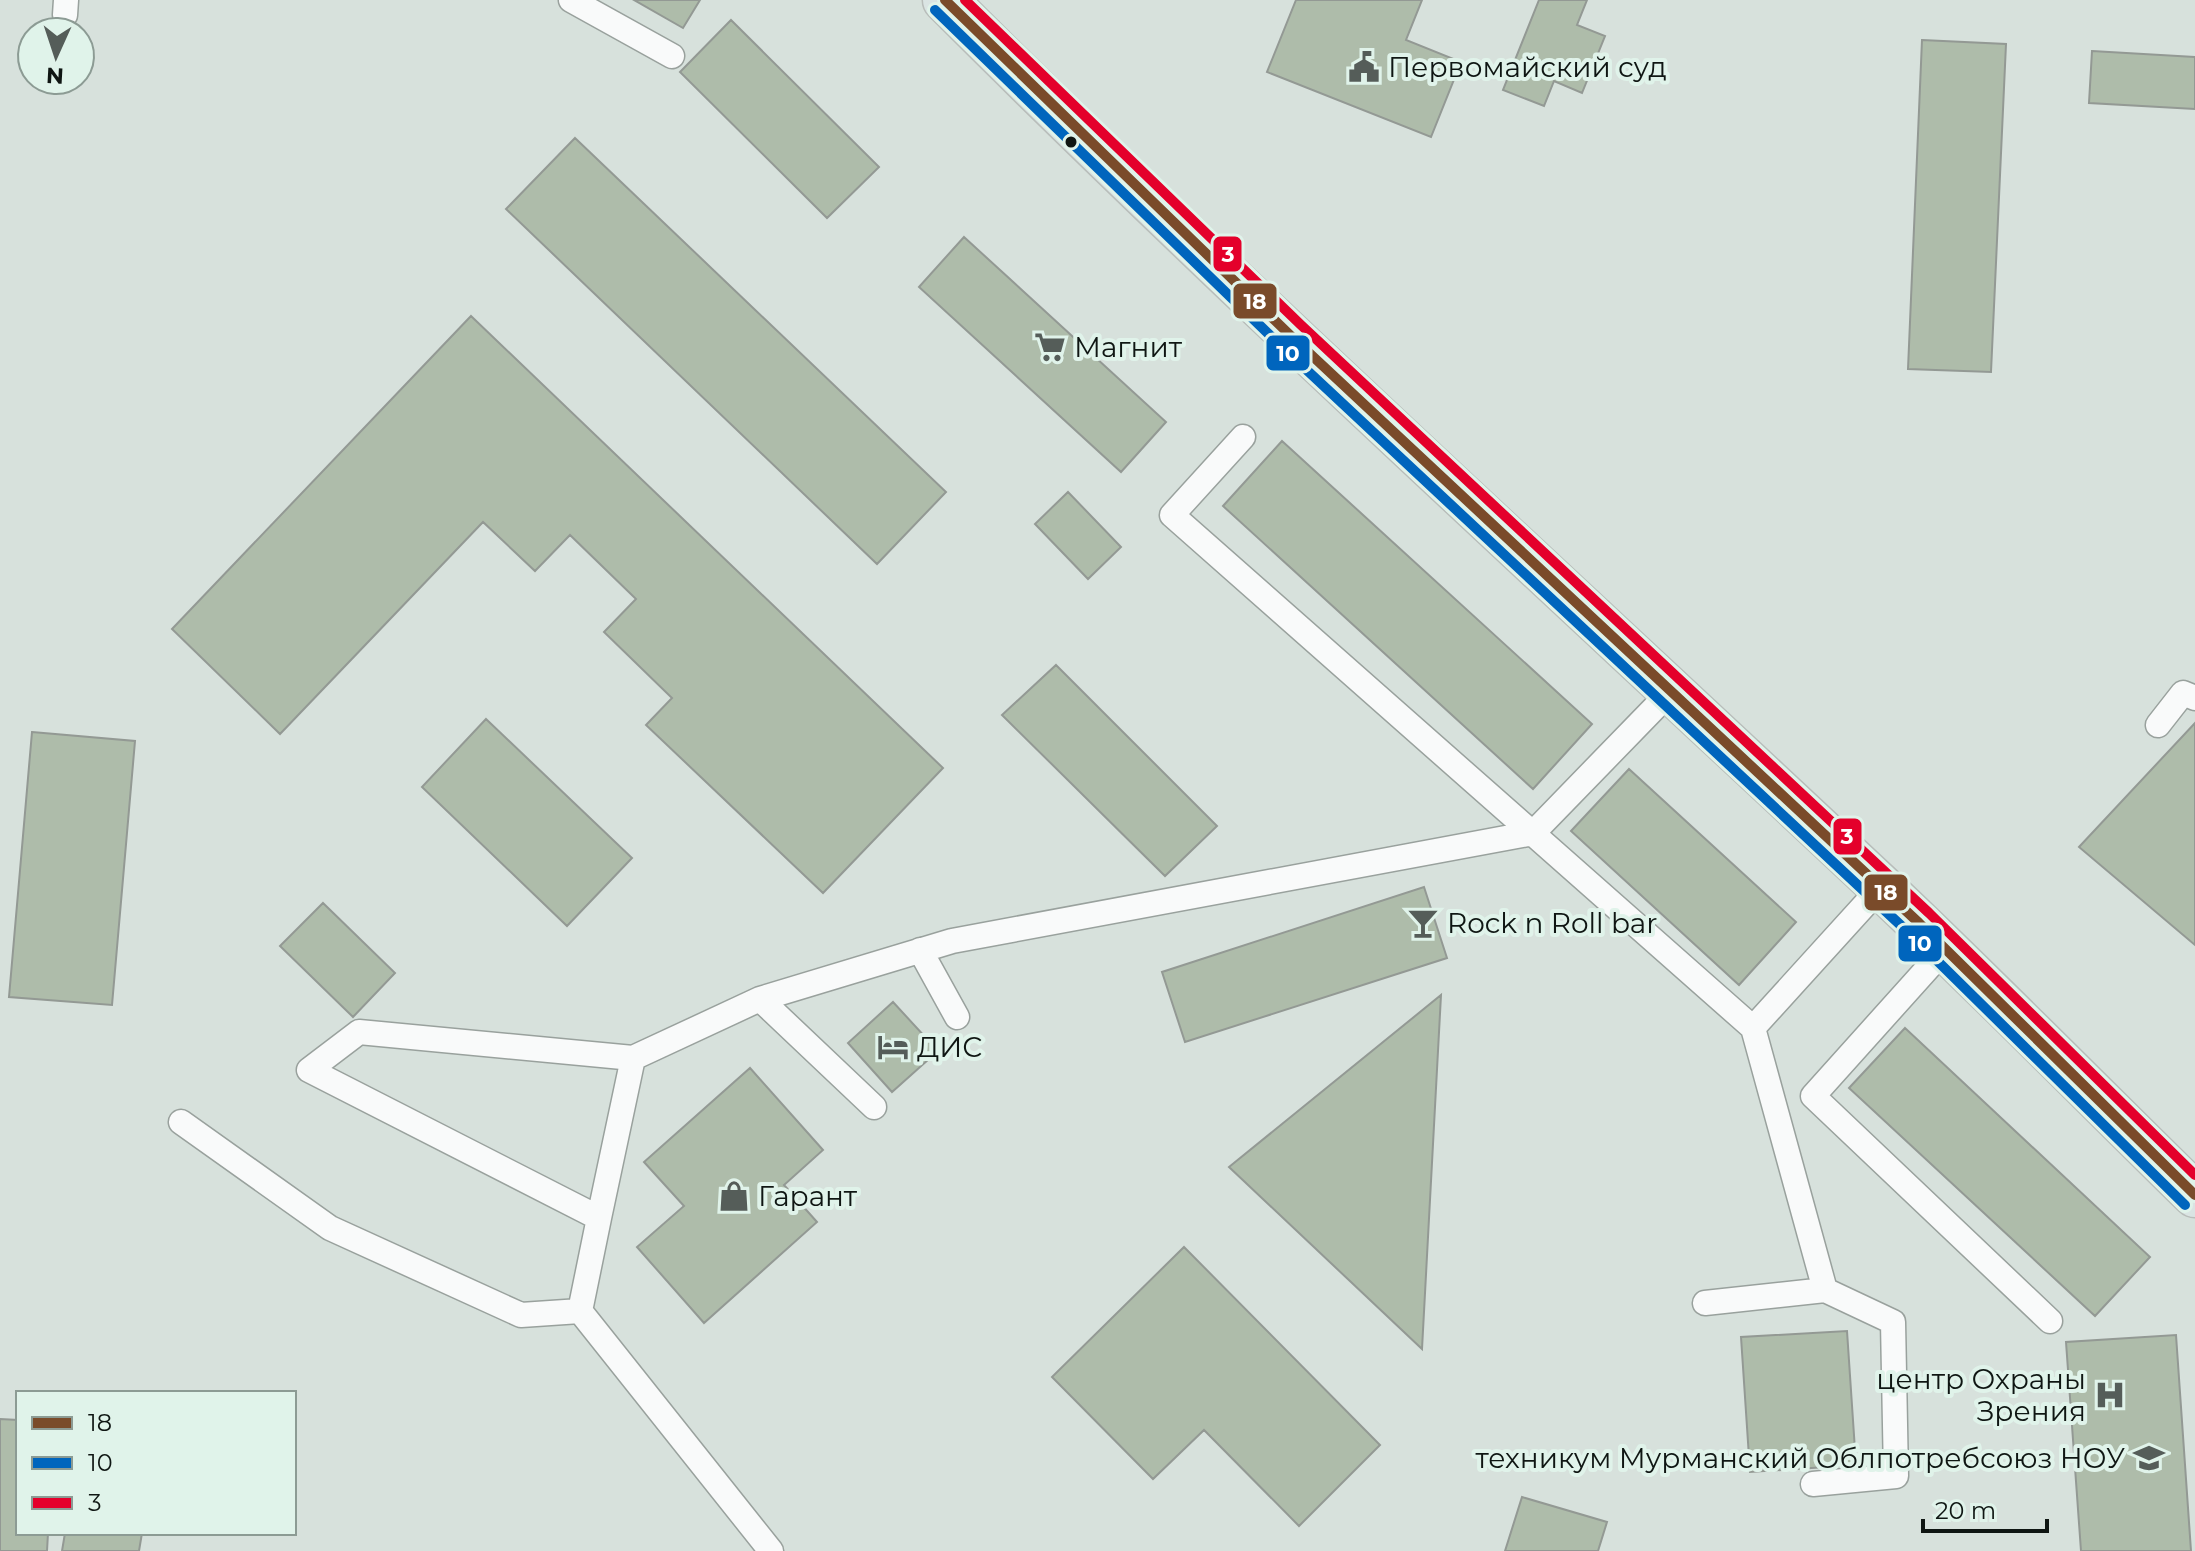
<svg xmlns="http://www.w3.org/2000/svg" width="2195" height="1551" font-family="Montserrat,sans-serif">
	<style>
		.building { fill: #aebcaa; stroke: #939994; stroke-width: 2 }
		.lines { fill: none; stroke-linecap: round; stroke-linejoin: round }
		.service-casing { stroke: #99a19d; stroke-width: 27 }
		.primary-casing { stroke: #b8bdba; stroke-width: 47 }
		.service { stroke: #f9fafa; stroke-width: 24 }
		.primary { stroke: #dae4e3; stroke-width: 44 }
		.bus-1-casing { stroke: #e0f3ea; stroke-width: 16 }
		.bus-2-casing { stroke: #e0f3ea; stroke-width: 16 }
		.bus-3-casing { stroke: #e0f3ea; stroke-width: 16 }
		.bus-1 { stroke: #7a4b2a; stroke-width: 10 }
		.bus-2 { stroke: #0065bd; stroke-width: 10 }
		.bus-3 { stroke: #e4002b; stroke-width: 10 }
		.bus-dot { fill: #0f1613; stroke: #e0f3ea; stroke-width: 3 }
		.labels { text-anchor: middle; stroke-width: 8; stroke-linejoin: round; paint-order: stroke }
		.poi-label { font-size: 28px; fill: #0f1613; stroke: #e0f3ea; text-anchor: start }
		.line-badge { stroke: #e0f3ea; stroke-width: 3 }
		.badge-label { font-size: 22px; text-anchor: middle; font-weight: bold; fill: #fff }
	</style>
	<rect width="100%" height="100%" fill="#d7e1dc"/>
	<path class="building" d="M 634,0 L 700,0 L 683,28 Z
		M 1296,0 L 1422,0 L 1406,40 L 1461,62 L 1431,137 L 1267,72 Z
		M 1539,0 L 1587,0 L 1577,25 L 1605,36 L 1582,93 L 1554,81 L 1544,106 L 1503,90 Z
		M 731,20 L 879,167 L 827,218 L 680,72 Z
		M 1922,40 L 2006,44 L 1991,372 L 1908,369 Z
		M 2092,51 L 2195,57 L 2195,109 L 2089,103 Z
		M 575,138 L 946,492 L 877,564 L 506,209 Z
		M 964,237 L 1166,422 L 1121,472 L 919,287 Z
		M 471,316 L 943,768 L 823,893 L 646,725 L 672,698 L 604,632 L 636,599 L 570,535 L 535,571 L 483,522 L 280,734 L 172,629 Z
		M 1282,441 L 1592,724 L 1533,789 L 1223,506 Z
		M 1068,492 L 1121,547 L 1088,579 L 1035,524 Z
		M 1056,665 L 1217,826 L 1165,876 L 1002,715 Z
		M 486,719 L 632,858 L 567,926 L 422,787 Z
		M 2195,723 L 2195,945 L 2079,847 Z
		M 32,732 L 135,741 L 112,1005 L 9,997 Z
		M 1629,769 L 1796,922 L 1739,985 L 1571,831 Z
		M 1424,887 L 1447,958 L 1185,1042 L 1162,972 Z
		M 323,903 L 395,973 L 353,1017 L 280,946 Z
		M 1441,995 L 1422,1349 L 1229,1167 Z
		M 893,1002 L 938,1051 L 892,1092 L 848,1043 Z
		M 1905,1028 L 2150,1257 L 2095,1316 L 1849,1088 Z
		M 750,1068 L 823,1150 L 784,1185 L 817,1222 L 704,1323 L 637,1247 L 684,1206 L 644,1162 Z
		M 1184,1247 L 1380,1445 L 1299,1526 L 1204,1430 L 1153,1479 L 1052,1377 Z
		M 1847,1331 L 1856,1465 L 1750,1472 L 1741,1337 Z
		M 2176,1335 L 2191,1551 L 2081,1551 L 2066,1342 Z
		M 0,1419 L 18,1420 L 18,1533 L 48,1533 L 47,1551 L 0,1551 Z
		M 1522,1497 L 1607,1522 L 1598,1551 L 1505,1551 Z
		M 65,1533 L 142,1533 L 139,1551 L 62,1551 Z"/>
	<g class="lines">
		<defs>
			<path id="service" d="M 571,0 L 672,56
				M 65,15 L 66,0
				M 1243,437 L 1172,515 L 1753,1028 L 1825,1290
				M 2158,725 L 2183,693 L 2195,698
				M 1945,949 L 1813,1096 L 2050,1321
				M 920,950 L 957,1017
				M 760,999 L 874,1107
				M 1753,1028 L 1881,887
				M 633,1058 L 760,999 L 952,941 L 1533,833 L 1670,692
				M 181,1122 L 330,1228 L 521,1315 L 580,1311 L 771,1551
				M 1705,1303 L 1825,1290 L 1893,1322 L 1896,1476 L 1813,1484
				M 580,1311 L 599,1218 L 309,1070 L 359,1032 L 633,1058 L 599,1218"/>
			<path id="primary" d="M 945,0 C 1248,303 1566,591 1879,885 C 1986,986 2090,1092 2195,1195"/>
		</defs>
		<use href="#service" class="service-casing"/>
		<use href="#primary" class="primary-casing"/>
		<use href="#service" class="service"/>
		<use href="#primary" class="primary"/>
		<defs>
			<path id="bus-1" d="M 945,0 L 1291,336 L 1919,923 L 2195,1195"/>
			<path id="bus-2" d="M 935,10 L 1281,346 L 1909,933 L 2185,1205"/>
			<path id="bus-3" d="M 965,0 L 1301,325 L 1929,913 L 2195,1175"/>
		</defs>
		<use href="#bus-1" class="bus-1-casing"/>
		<use href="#bus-2" class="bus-2-casing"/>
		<use href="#bus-3" class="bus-3-casing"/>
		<use href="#bus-1" class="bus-1"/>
		<use href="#bus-2" class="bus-2"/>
		<use href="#bus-3" class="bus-3"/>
	</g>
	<defs>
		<symbol id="civic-bare" viewBox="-9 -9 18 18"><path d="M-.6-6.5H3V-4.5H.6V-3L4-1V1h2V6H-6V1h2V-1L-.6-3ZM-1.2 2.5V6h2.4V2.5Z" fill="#555d59" stroke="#e0f3ea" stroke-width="2.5" paint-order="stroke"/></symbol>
		<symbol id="supermarket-bare" viewBox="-9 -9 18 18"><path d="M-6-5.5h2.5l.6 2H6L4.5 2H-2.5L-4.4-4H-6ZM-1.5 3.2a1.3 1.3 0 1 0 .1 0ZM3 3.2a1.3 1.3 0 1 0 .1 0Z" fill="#555d59" stroke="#e0f3ea" stroke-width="2.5" paint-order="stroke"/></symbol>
		<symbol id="bar-bare" viewBox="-9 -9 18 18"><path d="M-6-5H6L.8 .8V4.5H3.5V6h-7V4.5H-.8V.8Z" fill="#555d59" stroke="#e0f3ea" stroke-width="2.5" paint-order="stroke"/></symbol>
		<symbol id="hotel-bare" viewBox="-9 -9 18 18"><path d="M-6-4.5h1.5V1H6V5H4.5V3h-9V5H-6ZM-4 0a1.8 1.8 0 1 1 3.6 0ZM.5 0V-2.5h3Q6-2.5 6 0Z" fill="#555d59" stroke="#e0f3ea" stroke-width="2.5" paint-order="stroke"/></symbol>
		<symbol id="shop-bare" viewBox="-9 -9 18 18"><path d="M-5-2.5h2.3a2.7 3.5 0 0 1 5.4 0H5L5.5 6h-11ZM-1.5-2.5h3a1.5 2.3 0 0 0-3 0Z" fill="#555d59" stroke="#e0f3ea" stroke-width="2.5" paint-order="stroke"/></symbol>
		<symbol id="hospital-bare" viewBox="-9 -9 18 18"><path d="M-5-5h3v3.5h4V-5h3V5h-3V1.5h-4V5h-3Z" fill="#555d59" stroke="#e0f3ea" stroke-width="2.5" paint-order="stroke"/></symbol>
		<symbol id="school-bare" viewBox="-9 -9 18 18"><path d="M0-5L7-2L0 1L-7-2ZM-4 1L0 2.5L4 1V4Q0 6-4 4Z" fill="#555d59" stroke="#e0f3ea" stroke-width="2.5" paint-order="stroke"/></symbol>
	</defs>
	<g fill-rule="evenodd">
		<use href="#civic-bare" x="1342" y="45" width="44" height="44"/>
		<use href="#supermarket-bare" x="1028" y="325" width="44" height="44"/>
		<use href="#bar-bare" x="1401" y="901" width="44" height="44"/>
		<use href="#hotel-bare" x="871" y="1025" width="44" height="44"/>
		<use href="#shop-bare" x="712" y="1174" width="44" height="44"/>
		<use href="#hospital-bare" x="2088" y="1373" width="44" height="44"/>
		<use href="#school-bare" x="2127" y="1436" width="44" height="44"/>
	</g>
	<circle class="bus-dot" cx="1071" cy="142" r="7"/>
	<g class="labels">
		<g class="poi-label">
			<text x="1388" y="77">Первомайский суд</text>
			<text x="1074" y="357">Магнит</text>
			<text x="1447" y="933">Rock n Roll bar</text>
			<text x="917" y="1057">ДИС</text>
			<text x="758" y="1206">Гарант</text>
			<text x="2086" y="1389" text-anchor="end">центр Охраны<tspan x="2086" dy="32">Зрения</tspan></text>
			<text x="2125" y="1468" text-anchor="end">техникум Мурманский Облпотребсоюз НОУ</text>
		</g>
	</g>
	<g class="line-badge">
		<rect x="1212" y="235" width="31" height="38" rx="8" fill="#e4002b"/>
		<rect x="1232" y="282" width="46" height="38" rx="8" fill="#7a4b2a"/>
		<rect x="1265" y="334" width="46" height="38" rx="8" fill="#0065bd"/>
		<rect x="1832" y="817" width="31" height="39" rx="8" fill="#e4002b"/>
		<rect x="1863" y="873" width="46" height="39" rx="8" fill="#7a4b2a"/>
		<rect x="1897" y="924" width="46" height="39" rx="8" fill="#0065bd"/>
	</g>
	<g class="badge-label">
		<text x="1228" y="262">3</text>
		<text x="1255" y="309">18</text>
		<text x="1288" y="361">10</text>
		<text x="1847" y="844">3</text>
		<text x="1886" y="900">18</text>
		<text x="1920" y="951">10</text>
	</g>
	<rect x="16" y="1391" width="280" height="144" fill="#e0f3ea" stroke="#8c9b94" stroke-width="2"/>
	<rect x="32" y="1417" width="40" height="12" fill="#7a4b2a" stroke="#8c9b94" stroke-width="2"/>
	<text x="88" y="1431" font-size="24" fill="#0f1613">18</text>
	<rect x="32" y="1457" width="40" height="12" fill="#0065bd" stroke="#8c9b94" stroke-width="2"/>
	<text x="88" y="1471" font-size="24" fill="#0f1613">10</text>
	<rect x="32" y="1497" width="40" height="12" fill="#e4002b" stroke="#8c9b94" stroke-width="2"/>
	<text x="88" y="1511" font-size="24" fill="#0f1613">3</text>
	<g transform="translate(56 56) rotate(183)"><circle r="38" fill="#e0f3ea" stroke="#8c9b94" stroke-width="2"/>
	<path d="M0-6L14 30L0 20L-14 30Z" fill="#555d59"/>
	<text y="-12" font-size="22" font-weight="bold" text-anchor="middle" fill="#0f1613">N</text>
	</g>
	<path d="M1923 1519v12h124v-12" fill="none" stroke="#0f1613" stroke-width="4"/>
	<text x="1935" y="1519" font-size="24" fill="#0f1613" stroke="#e0f3ea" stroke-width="6" paint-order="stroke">20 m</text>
</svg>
